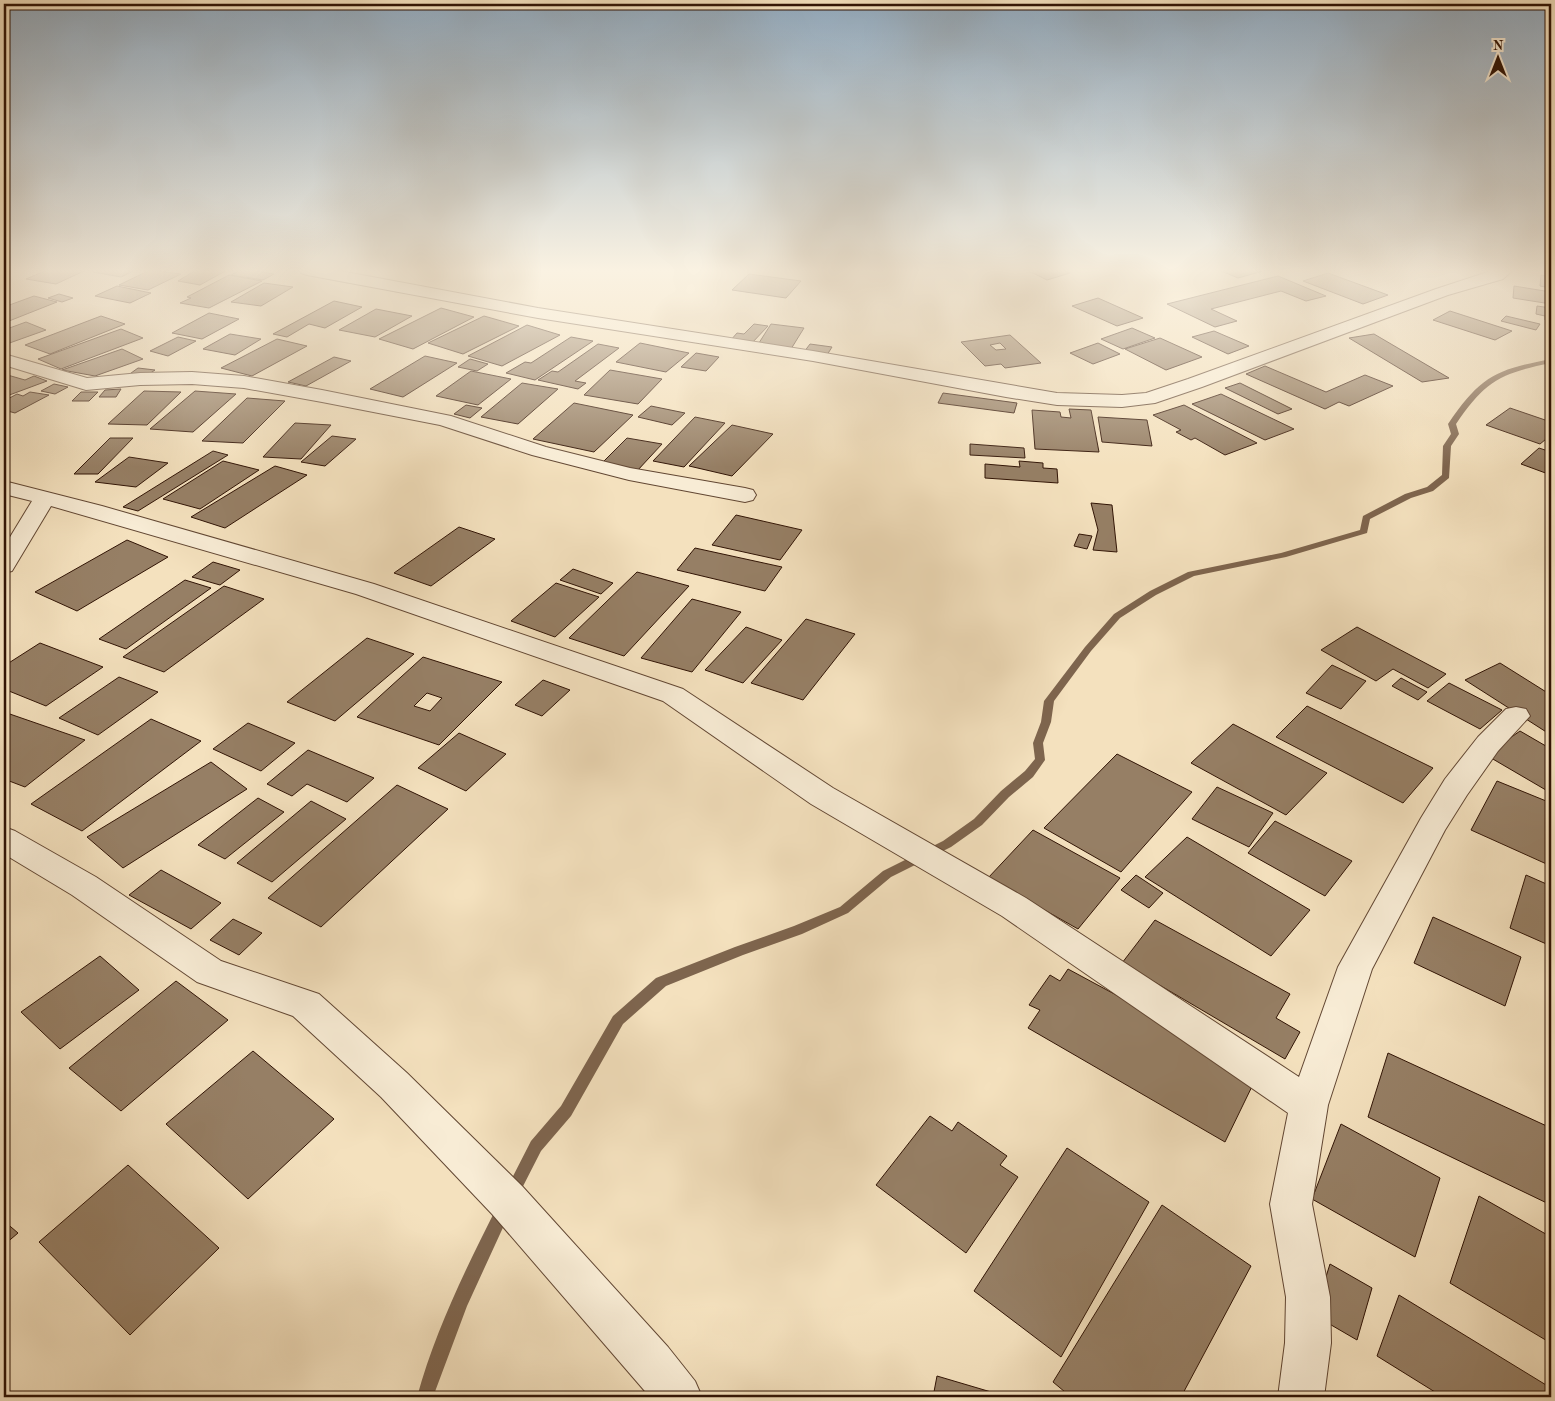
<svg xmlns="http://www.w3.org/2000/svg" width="1555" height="1401" font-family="'Old Standard TT',serif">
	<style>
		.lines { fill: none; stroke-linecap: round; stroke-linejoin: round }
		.stream { fill: #7e654e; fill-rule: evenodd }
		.building { fill: #967f65; stroke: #311405; fill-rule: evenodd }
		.minor-casing { stroke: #624733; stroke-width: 2 }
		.minor { fill: #f8ecd5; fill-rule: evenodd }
	</style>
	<rect width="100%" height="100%" fill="#f4e1be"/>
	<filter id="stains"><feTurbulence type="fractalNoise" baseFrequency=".004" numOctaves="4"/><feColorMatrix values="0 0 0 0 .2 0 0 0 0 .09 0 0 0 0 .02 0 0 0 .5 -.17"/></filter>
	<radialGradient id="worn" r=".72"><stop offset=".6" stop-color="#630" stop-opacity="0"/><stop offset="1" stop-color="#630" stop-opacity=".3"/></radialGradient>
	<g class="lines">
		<path class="stream" d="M 1551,359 L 1551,363 C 1501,373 1485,381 1456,424 L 1459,434 L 1451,446 L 1449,478 L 1433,491 L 1411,498 L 1370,519 L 1367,533 L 1286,557 L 1194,576 L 1156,595 L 1120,618 L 1091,651 L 1054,701 L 1051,722 L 1043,743 L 1045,760 L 1033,777 L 1009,797 L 982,825 L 951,847 L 891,877 L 848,913 L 802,934 L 743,955 L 666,986 L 623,1024 L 571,1116 L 541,1151 L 517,1198 L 512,1200 L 507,1198 L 505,1193 L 507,1188 L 531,1141 L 561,1106 L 613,1016 L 656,978 L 735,947 L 794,926 L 840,907 L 883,871 L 943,841 L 974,819 L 1001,791 L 1025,771 L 1035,759 L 1033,743 L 1041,722 L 1044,701 L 1085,647 L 1114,614 L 1150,591 L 1188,572 L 1281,553 L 1360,530 L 1363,516 L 1405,494 L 1427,487 L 1442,475 L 1443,446 L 1451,434 L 1448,424 C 1481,376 1495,370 1551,359 Z
			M 503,1203 L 508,1205 L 511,1210 L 467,1306 L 433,1397 L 417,1397 C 435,1331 467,1266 498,1205 Z"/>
	</g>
	<path class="building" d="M 47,270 L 86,270 L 56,284 L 26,279 Z
		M 96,270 L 135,270 L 121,277 L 93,272 Z
		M 150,270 L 181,274 L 148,290 L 119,285 Z
		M 196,270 L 227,270 L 200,285 L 178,281 Z
		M 240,270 L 252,270 L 274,274 L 263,280 L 231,275 Z
		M 1027,270 L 1064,270 L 1070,273 L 1047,280 Z
		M 1219,270 L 1262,270 L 1263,271 L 1238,278 Z
		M 1328,273 L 1388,295 L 1363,304 L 1303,281 Z
		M 749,274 L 801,281 L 786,298 L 732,290 Z
		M 229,275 L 262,281 L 209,308 L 180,303 L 191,298 L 187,297 Z
		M 1541,275 L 1551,277 L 1551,288 L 1540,286 Z
		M 1278,276 L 1326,296 L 1306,301 L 1281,291 L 1211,309 L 1237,321 L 1215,327 L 1167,304 Z
		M 264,283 L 293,287 L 261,306 L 231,302 Z
		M 117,286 L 151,293 L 130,303 L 95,296 Z
		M 1514,286 L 1551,292 L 1551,304 L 1513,298 Z
		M 59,294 L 73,298 L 62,302 L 48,298 Z
		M 34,296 L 57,302 L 4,323 L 4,307 Z
		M 1098,298 L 1143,318 L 1117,326 L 1072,306 Z
		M 334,301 L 362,307 L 325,328 L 309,324 L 287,337 L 273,334 Z
		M 1537,306 L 1551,308 L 1551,321 L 1545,320 L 1545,316 L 1536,314 Z
		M 441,308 L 474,317 L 413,349 L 379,339 Z
		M 376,309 L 412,316 L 375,337 L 339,330 Z
		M 1450,311 L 1512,331 L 1495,340 L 1433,320 Z
		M 209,313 L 239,319 L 202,339 L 172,333 Z
		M 101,316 L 125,324 L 50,354 L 25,345 Z
		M 484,316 L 519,326 L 463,354 L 428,343 Z
		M 1506,316 L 1540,324 L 1536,330 L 1501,321 Z
		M 26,322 L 46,330 L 4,345 L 4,330 Z
		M 754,324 L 768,326 L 751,344 L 730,341 L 737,333 L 744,334 Z
		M 771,324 L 804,328 L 791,349 L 757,346 Z
		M 527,325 L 560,335 L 502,366 L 468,356 Z
		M 1132,328 L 1155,338 L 1123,349 L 1101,339 Z
		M 121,329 L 143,338 L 61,369 L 38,359 Z
		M 1214,331 L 1249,346 L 1228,354 L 1192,337 Z
		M 230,334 L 261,339 L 235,355 L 203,349 Z
		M 1374,334 L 1449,378 L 1422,382 L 1349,338 Z
		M 1010,335 L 1041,363 L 1005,368 L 1001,364 L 985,366 L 961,342 ZM 1000,343 L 1006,349 L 996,350 L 990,345 Z
		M 178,337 L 196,341 L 168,356 L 150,351 Z
		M 571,337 L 593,341 L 535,380 L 506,373 L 525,362 L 531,363 Z
		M 1160,338 L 1202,357 L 1166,370 L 1125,349 Z
		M 277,339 L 307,346 L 252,376 L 221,368 Z
		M 640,343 L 689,353 L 666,372 L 616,362 Z
		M 1098,343 L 1120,354 L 1093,364 L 1070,353 Z
		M 598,344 L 619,348 L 575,381 L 586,383 L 578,389 L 538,380 L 552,371 L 558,372 Z
		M 810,344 L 832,347 L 827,355 L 804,352 Z
		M 122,349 L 143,359 L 95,376 L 62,370 Z
		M 696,353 L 719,357 L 706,371 L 681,367 Z
		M 425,356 L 457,363 L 403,397 L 370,389 Z
		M 334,357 L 351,361 L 306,386 L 288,382 Z
		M 470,359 L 488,364 L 477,371 L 458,367 Z
		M 1265,366 L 1326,392 L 1365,375 L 1393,386 L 1349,406 L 1339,402 L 1325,409 L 1246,374 Z
		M 138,368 L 155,370 L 143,378 L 127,376 Z
		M 610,370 L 662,379 L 638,404 L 584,395 Z
		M 471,371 L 511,379 L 478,405 L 436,396 Z
		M 4,374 L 25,380 L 34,376 L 47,381 L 4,397 Z
		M 522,383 L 558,389 L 518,424 L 481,417 Z
		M 1240,383 L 1292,409 L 1278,414 L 1225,388 Z
		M 54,384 L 68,387 L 55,394 L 41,391 Z
		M 121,389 L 116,397 L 99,397 L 105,390 Z
		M 144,391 L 181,392 L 147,425 L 108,424 Z
		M 195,391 L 236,394 L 193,432 L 150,429 Z
		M 30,392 L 49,395 L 15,413 L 4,410 L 4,401 L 17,394 L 23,396 Z
		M 81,392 L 98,392 L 89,401 L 72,401 Z
		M 943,393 L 1017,403 L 1014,413 L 938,403 Z
		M 1221,394 L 1294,429 L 1265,440 L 1192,404 Z
		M 247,398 L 285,401 L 243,443 L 202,441 Z
		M 574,403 L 633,415 L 594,452 L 533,439 Z
		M 466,405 L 482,408 L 470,418 L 454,414 Z
		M 1184,405 L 1257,443 L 1225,455 L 1195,438 L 1191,440 L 1176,432 L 1181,430 L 1153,415 Z
		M 651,406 L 685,413 L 672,425 L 638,417 Z
		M 1510,408 L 1551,422 L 1551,435 L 1540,444 L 1486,425 Z
		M 1069,409 L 1091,410 L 1099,452 L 1035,449 L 1032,410 L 1060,412 L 1061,417 L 1071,418 Z
		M 695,417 L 725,423 L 684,467 L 653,461 Z
		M 1098,417 L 1147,420 L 1152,446 L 1102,442 Z
		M 295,423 L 331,425 L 301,459 L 263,457 Z
		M 732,425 L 773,434 L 732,476 L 689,466 Z
		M 332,436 L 356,439 L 325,466 L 301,462 Z
		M 110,438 L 133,438 L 98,474 L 74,474 Z
		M 627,438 L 662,444 L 637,471 L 601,464 Z
		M 970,444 L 1024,448 L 1025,458 L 970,455 Z
		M 1539,448 L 1551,452 L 1551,475 L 1521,464 Z
		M 213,451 L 228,455 L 138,511 L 123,507 Z
		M 129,457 L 168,463 L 136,487 L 95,482 Z
		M 223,461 L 259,470 L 200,509 L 163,499 Z
		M 1019,461 L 1043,463 L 1043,468 L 1057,469 L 1058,483 L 985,478 L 985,464 L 1020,467 Z
		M 275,466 L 307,475 L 225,528 L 191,517 Z
		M 1091,503 L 1112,505 L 1117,552 L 1093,550 L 1098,530 Z
		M 736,515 L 802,530 L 780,560 L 712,545 Z
		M 459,527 L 495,539 L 431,586 L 394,573 Z
		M 1079,534 L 1092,536 L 1087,549 L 1074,546 Z
		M 127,540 L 168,557 L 77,611 L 35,592 Z
		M 695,548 L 782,567 L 765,591 L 677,570 Z
		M 213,562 L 240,570 L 220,585 L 192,577 Z
		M 573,569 L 613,583 L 601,594 L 560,580 Z
		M 637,572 L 689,586 L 624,656 L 569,638 Z
		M 185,580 L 211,588 L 126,649 L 99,639 Z
		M 556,583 L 599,597 L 555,637 L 511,621 Z
		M 224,586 L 264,599 L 164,672 L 123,657 Z
		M 692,599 L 741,612 L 692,672 L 641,658 Z
		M 806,619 L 855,634 L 803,700 L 751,683 Z
		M 746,627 L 782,640 L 743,683 L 705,670 Z
		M 1357,627 L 1446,674 L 1428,688 L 1393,669 L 1376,681 L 1321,650 Z
		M 367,638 L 414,654 L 335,721 L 287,702 Z
		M 40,643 L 103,667 L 46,706 L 4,689 L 4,666 Z
		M 423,657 L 502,682 L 439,745 L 357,717 ZM 427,693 L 442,698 L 430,711 L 414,706 Z
		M 1500,663 L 1551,695 L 1551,735 L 1465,680 Z
		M 1332,665 L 1366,681 L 1341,709 L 1306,693 Z
		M 119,677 L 158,692 L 98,735 L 59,718 Z
		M 1401,678 L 1427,692 L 1418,700 L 1392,686 Z
		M 543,680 L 570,690 L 542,716 L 515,705 Z
		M 1449,683 L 1502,710 L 1480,729 L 1427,701 Z
		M 1307,706 L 1433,768 L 1403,803 L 1276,737 Z
		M 4,712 L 85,740 L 25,787 L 4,779 Z
		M 151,719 L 201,741 L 82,831 L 31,804 Z
		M 248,723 L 295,743 L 261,771 L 213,749 Z
		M 1233,724 L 1327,773 L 1286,815 L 1191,763 Z
		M 1520,731 L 1551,749 L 1551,793 L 1486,755 Z
		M 459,733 L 506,754 L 466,791 L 418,768 Z
		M 308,750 L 374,778 L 347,802 L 307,784 L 292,796 L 267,784 Z
		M 1117,754 L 1192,792 L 1121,872 L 1044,828 Z
		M 211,762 L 247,789 L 123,868 L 87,837 Z
		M 1497,781 L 1551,803 L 1551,866 L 1471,830 Z
		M 397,785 L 448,809 L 321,927 L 268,898 Z
		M 1217,787 L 1273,813 L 1249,847 L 1192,819 Z
		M 258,798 L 284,812 L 225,859 L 198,845 Z
		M 311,801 L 346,819 L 272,882 L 237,863 Z
		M 1275,821 L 1352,861 L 1325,896 L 1248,853 Z
		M 1033,830 L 1120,878 L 1078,929 L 988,878 Z
		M 1187,837 L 1310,910 L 1271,956 L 1145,877 Z
		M 161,870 L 221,903 L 191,929 L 129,895 Z
		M 1136,875 L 1163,893 L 1149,908 L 1121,890 Z
		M 1526,875 L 1551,886 L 1551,946 L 1510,928 Z
		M 1433,917 L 1521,957 L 1505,1006 L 1414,963 Z
		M 233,919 L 262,933 L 239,955 L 210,940 Z
		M 1155,920 L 1290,994 L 1276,1018 L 1300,1032 L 1285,1059 L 1122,963 Z
		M 100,956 L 139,990 L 60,1049 L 21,1012 Z
		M 1068,969 L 1259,1072 L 1225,1142 L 1028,1028 L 1040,1010 L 1029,1005 L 1050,975 L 1060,981 Z
		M 176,981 L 228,1020 L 121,1111 L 69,1068 Z
		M 253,1051 L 334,1119 L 248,1199 L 166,1124 Z
		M 1388,1053 L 1551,1128 L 1551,1205 L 1368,1117 Z
		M 930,1116 L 952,1131 L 958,1122 L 1007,1156 L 1000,1165 L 1018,1177 L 966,1253 L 876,1185 Z
		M 1341,1124 L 1440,1178 L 1415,1257 L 1312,1199 Z
		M 1067,1148 L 1149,1202 L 1061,1357 L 974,1291 Z
		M 128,1165 L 219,1248 L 130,1335 L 39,1242 Z
		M 1479,1196 L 1551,1237 L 1551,1335 L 1549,1342 L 1450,1283 Z
		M 1162,1205 L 1251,1266 L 1181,1397 L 1071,1397 L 1053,1382 Z
		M 4,1221 L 18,1233 L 4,1245 Z
		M 1330,1264 L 1372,1288 L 1357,1340 L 1314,1315 Z
		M 1399,1295 L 1551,1388 L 1551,1397 L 1443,1397 L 1377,1356 Z
		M 937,1376 L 1008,1397 L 933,1397 Z"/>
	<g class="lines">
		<defs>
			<path id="minor" d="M 299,270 L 335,270 L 538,308 L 813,351 L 1057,393 L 1122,395 L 1146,393 L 1188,379 L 1436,289 L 1494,270 L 1513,270 L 1503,279 L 1448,295 L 1202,387 L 1155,403 L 1122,407 L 1057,405 L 1006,397 L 813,361 L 538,318 L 307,275 L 301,273 Z
				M 4,354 L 87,378 L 140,373 L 192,372 L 244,376 L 322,390 L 451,416 L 546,447 L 630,468 L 745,488 L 753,490 L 756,495 L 753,500 L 745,502 L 629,480 L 532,455 L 440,425 L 322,402 L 244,388 L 192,384 L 140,385 L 86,390 L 4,365 Z
				M 4,481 L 102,506 L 374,584 L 683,689 L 833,788 L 1026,898 L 1299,1077 L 1338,967 L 1421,818 L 1445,779 L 1478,737 L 1506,709 L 1516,707 L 1526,709 L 1530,716 L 1498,751 L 1467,795 L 1445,830 L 1372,969 L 1328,1105 L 1312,1204 L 1330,1297 L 1331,1343 L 1324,1397 L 1278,1397 L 1285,1343 L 1286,1297 L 1270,1204 L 1288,1113 L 1002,916 L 811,804 L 663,701 L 356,594 L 51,506 L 12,571 L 4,573 L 4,547 L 32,501 L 4,494 Z
				M 4,827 L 15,831 L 96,877 L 221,961 L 319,994 L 407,1073 L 522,1186 L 668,1347 L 695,1381 L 702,1397 L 650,1397 L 492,1214 L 381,1097 L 293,1016 L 197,982 L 72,895 L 4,854 Z"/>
		</defs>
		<use href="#minor" class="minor-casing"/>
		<use href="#minor" class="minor"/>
	</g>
	<linearGradient id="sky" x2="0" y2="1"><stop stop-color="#92aabe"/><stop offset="0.58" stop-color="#faf2e2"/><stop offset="1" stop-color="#faf2e2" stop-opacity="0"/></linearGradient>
	<rect width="1555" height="467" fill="url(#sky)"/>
	<rect width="1555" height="1401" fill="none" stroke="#f4e1be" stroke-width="20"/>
	<rect x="5" y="5" width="1545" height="1391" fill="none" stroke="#311405" stroke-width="2.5"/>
	<rect x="10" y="10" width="1535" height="1381" fill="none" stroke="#311405"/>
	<g transform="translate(1498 58)" stroke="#f8ecd5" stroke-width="4" paint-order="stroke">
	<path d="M0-4L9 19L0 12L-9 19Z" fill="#311405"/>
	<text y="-8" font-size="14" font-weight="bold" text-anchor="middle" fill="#311405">N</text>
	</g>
	<rect width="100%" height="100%" filter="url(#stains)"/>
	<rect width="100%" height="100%" fill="url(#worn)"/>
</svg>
